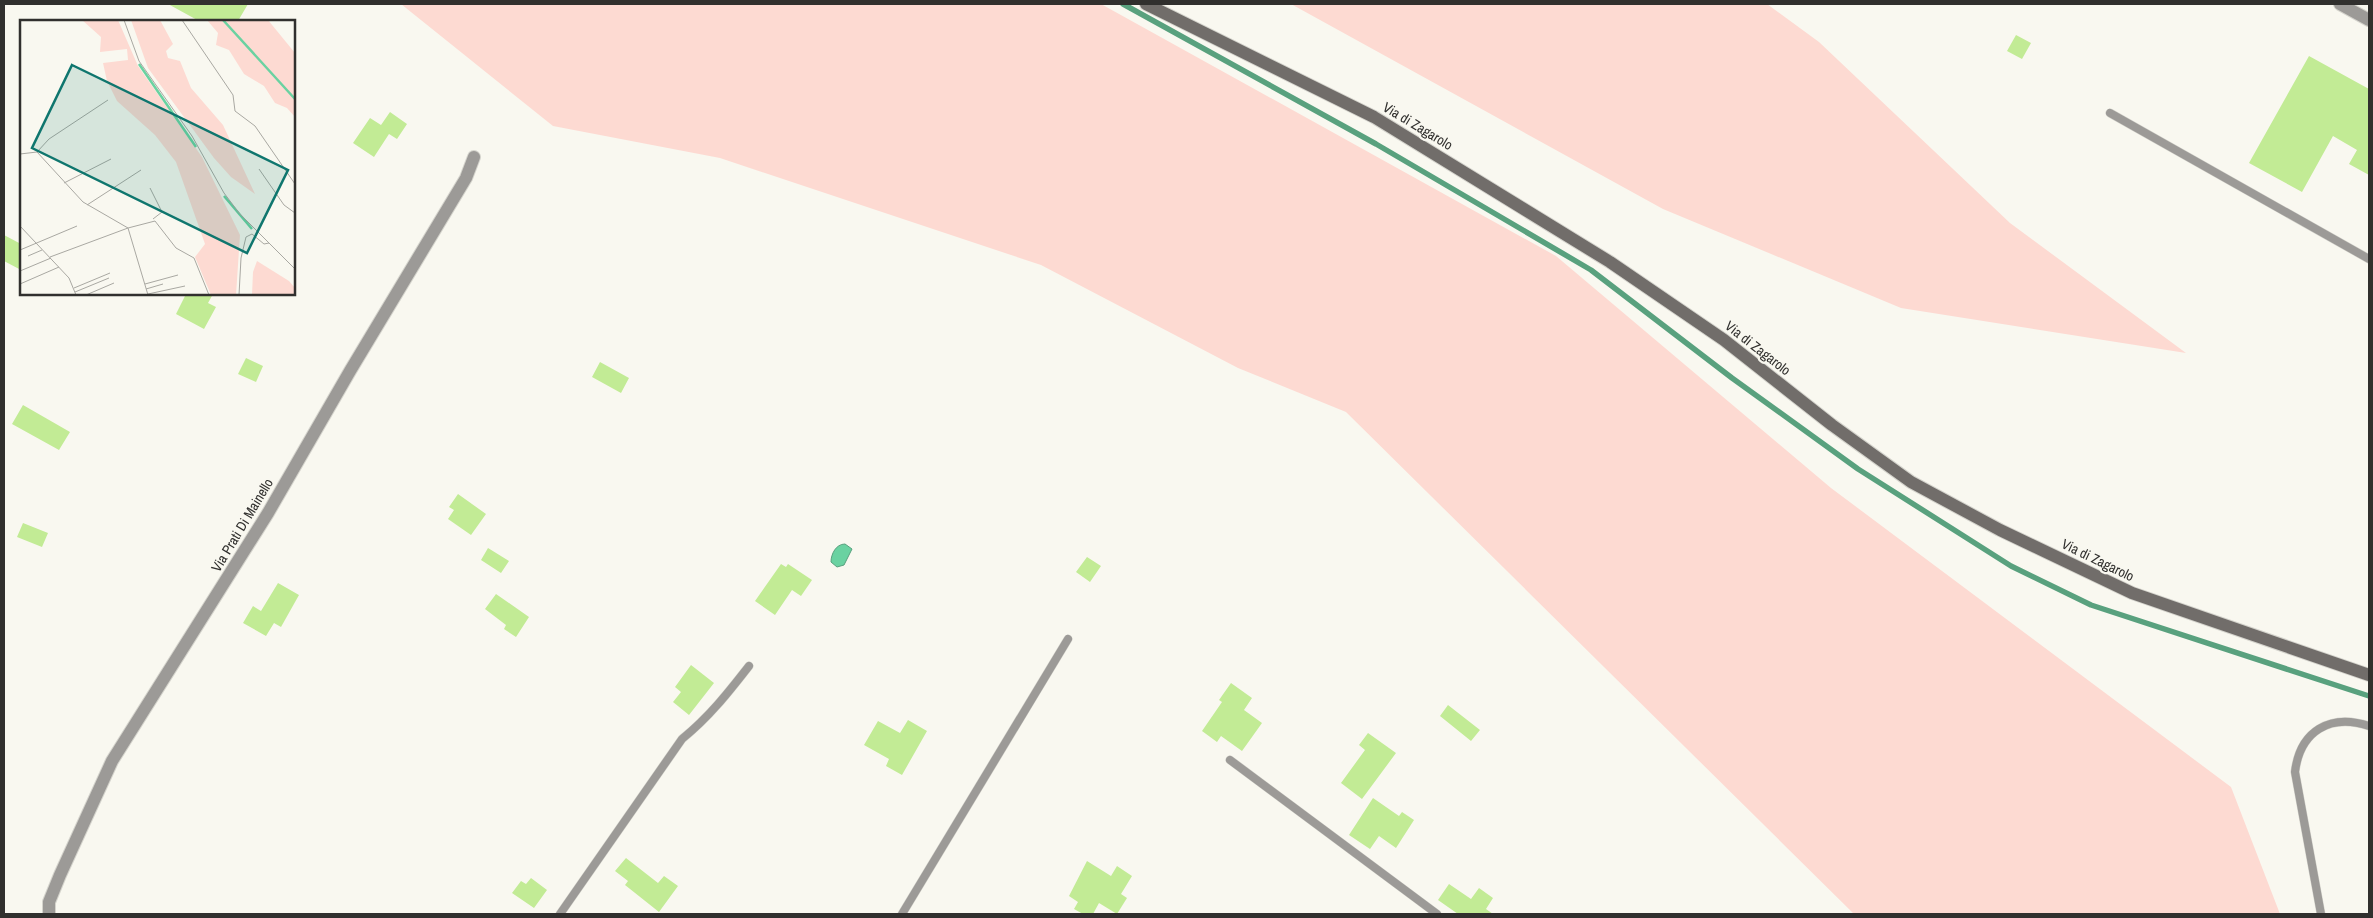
<svg xmlns="http://www.w3.org/2000/svg" width="2373" height="918" font-family="'Archivo Narrow',sans-serif">
	<style>
		.green { fill: #fddad2 }
		.water { fill: #6ad2a1; stroke: #59a17e }
		.lines { fill: none; stroke-linecap: round; stroke-linejoin: round }
		.stream { stroke: #59a17e; stroke-width: 5.5 }
		.building { fill: #c2eb95 }
		.lane-casing { stroke: #d5d4cd; stroke-width: 9 }
		.street-casing { stroke: #d5d4cd; stroke-width: 14 }
		.secondary-casing { stroke: #d5d4cd; stroke-width: 14 }
		.lane { stroke: #9c9a97; stroke-width: 8 }
		.street { stroke: #9c9a97; stroke-width: 12 }
		.secondary { stroke: #716d6a; stroke-width: 12 }
		.labels { text-anchor: middle; stroke-width: 4.5; stroke-linejoin: round; paint-order: stroke }
		.street-label { font-size: 14px; fill: #31302e; stroke: #f9f8f0 }
		.inset-river { fill: none; stroke: #6ad2a1; stroke-width: 2.5 }
		.inset-road { fill: none; stroke: #a9a8a2; stroke-width: 1 }
		.view { fill: #0f766e; fill-opacity: 0.15; stroke: #0f766e; stroke-width: 2.5 }
		.inset-edge { fill: none; stroke: #31302e; stroke-width: 2.5 }
	</style>
	<rect width="100%" height="100%" fill="#f9f8f0"/>
	<path class="green" d="M 401,4 L 1101,4 L 1556,256 L 1831,488 L 2231,787 L 2280,914 L 1854,914 L 1346,412 L 1238,368 L 1041,265 L 720,158 L 553,126 Z
		M 1291,4 L 1767,4 L 1819,42 L 2010,223 L 2186,353 L 1901,308 L 1663,209 Z"/>
	<path class="water" d="M 845,544 L 852,549 L 844,565 L 837,567 L 831,562 C 831,554 836,544 845,544 Z"/>
	<g class="lines">
		<path class="stream" d="M 1123,4 L 1376,144 L 1591,270 L 1732,378 L 1858,469 L 2011,566 L 2091,605 L 2369,696"/>
	</g>
	<path class="building" d="M 168,4 L 248,4 L 238,21 L 199,21 Z
		M 2016,35 L 2031,43 L 2022,59 L 2007,51 Z
		M 2309,56 L 2369,89 L 2369,175 L 2349,164 L 2357,150 L 2333,136 L 2302,192 L 2249,163 Z
		M 390,112 L 407,124 L 397,139 L 389,134 L 374,157 L 353,143 L 370,118 L 381,125 Z
		M 4,235 L 21,244 L 21,270 L 4,261 Z
		M 186,294 L 213,294 L 208,303 L 216,307 L 204,329 L 176,314 Z
		M 246,358 L 263,366 L 256,382 L 238,374 Z
		M 600,362 L 629,378 L 621,393 L 592,377 Z
		M 23,405 L 70,432 L 59,450 L 12,424 Z
		M 458,494 L 486,514 L 471,535 L 448,519 L 454,510 L 449,507 Z
		M 23,523 L 48,533 L 42,547 L 17,537 Z
		M 488,548 L 509,561 L 501,573 L 481,560 Z
		M 1087,557 L 1101,566 L 1090,582 L 1076,572 Z
		M 781,564 L 786,567 L 788,564 L 812,580 L 801,596 L 792,590 L 775,615 L 755,601 Z
		M 278,583 L 299,595 L 281,627 L 274,623 L 266,636 L 243,623 L 253,606 L 261,611 Z
		M 496,594 L 529,617 L 516,637 L 504,629 L 506,625 L 485,609 Z
		M 691,665 L 714,683 L 689,715 L 673,702 L 681,692 L 675,687 Z
		M 1231,683 L 1252,698 L 1244,710 L 1262,723 L 1242,751 L 1221,736 L 1217,742 L 1202,731 L 1222,702 L 1219,700 Z
		M 1448,705 L 1480,730 L 1471,741 L 1440,716 Z
		M 908,720 L 927,731 L 902,775 L 886,766 L 889,759 L 864,745 L 878,721 L 900,733 Z
		M 1368,733 L 1396,753 L 1362,799 L 1341,783 L 1365,750 L 1359,745 Z
		M 1373,798 L 1399,816 L 1402,812 L 1414,820 L 1396,848 L 1379,836 L 1370,849 L 1349,835 Z
		M 626,858 L 658,883 L 664,876 L 678,886 L 659,912 L 625,885 L 628,881 L 615,871 Z
		M 1087,861 L 1111,876 L 1117,866 L 1132,876 L 1121,894 L 1127,898 L 1117,914 L 1099,903 L 1093,914 L 1083,914 L 1074,909 L 1078,902 L 1069,896 Z
		M 531,878 L 547,890 L 534,908 L 512,893 L 521,881 L 526,884 Z
		M 1449,884 L 1471,899 L 1479,888 L 1493,898 L 1486,909 L 1493,914 L 1458,914 L 1438,900 Z"/>
	<g class="lines">
		<defs>
			<path id="lane" d="M 2110,113 L 2369,259
				M 1230,760 L 1437,914
				M 560,914 L 682,739 C 709,717 728,693 749,666
				M 902,914 L 1068,639
				M 2321,914 L 2295,772 C 2300,731 2330,713 2369,726"/>
			<path id="street" d="M 2340,4 L 2369,20
				M 49,914 L 49,902 L 60,875 L 112,761 L 268,513 L 350,371 L 466,178 L 474,157"/>
			<path id="secondary" d="M 1146,4 L 1374,117 L 1610,262 L 1724,340 L 1832,425 L 1911,482 L 2000,530 L 2132,593 L 2369,675"/>
		</defs>
		<use href="#lane" class="lane-casing"/>
		<use href="#street" class="street-casing"/>
		<use href="#secondary" class="secondary-casing"/>
		<use href="#lane" class="lane"/>
		<use href="#street" class="street"/>
		<use href="#secondary" class="secondary"/>
	</g>
	<g class="labels">
		<g class="street-label">
			<text transform="translate(1418 126) rotate(31)" y="5">Via di Zagarolo</text>
			<text transform="translate(1758 348) rotate(38)" y="5">Via di Zagarolo</text>
			<text transform="translate(242 525) rotate(-59)" y="5">Via Prati Di Mainello</text>
			<text transform="translate(2098 560) rotate(26)" y="5">Via di Zagarolo</text>
		</g>
	</g>
	<g transform="translate(20 20)">
		<rect width="275" height="275" fill="#f9f8f0"/>
		<path d="M 62,0 L 98,0 L 118,46 L 182,137 L 220,215 L 216,275 L 191,275 L 175,237 L 185,224 L 156,142 L 135,115 L 97,81 L 87,61 L 83,43 L 108,40 L 107,29 L 80,32 L 81,17 ZM 111,0 L 140,0 L 153,24 L 146,31 L 148,38 L 160,41 L 171,68 L 203,105 L 235,174 L 211,157 L 194,138 L 128,48 ZM 187,0 L 248,0 L 275,33 L 275,97 L 267,88 L 255,83 L 244,66 L 224,54 L 209,30 L 196,25 L 198,13 ZM 237,241 L 269,261 L 275,268 L 275,275 L 232,275 L 233,252 Z" fill="#fddad2"/>
		<path class="inset-river" d="M 203,0 L 275,79M 119,44 L 176,127M 204,176 L 232,209"/>
		<path class="inset-road" d="M 104,0 L 119,41 L 172,116 L 204,173 L 219,193 L 275,249M 162,0 L 213,75 L 215,91 L 235,106 L 275,164M 17,132 L 29,119 L 88,80M 0,134 L 17,132 L 63,182 L 108,208 L 135,201 L 156,228 L 174,238 L 189,275M 239,149 L 264,185 L 275,193M 44,163 L 91,139M 130,168 L 142,192 L 133,199M 67,185 L 121,150M 0,206 L 49,258 L 56,275M 0,230 L 57,206M 8,236 L 22,230M 30,237 L 108,208 L 128,275M 0,251 L 31,238M 0,264 L 39,247M 125,264 L 158,255M 54,268 L 90,253M 126,269 L 143,264M 55,272 L 89,258M 128,274 L 165,266M 66,275 L 94,263M 219,275 L 221,238 L 226,217 L 232,214 L 244,224 L 249,223"/>
		<path class="view" d="M 52,45 L 268,150 L 227,233 L 12,128 Z"/>
		<rect width="275" height="275" class="inset-edge"/>
	</g>
	<rect width="2373" height="918" fill="none" stroke="#31302e" stroke-width="10"/>
</svg>
